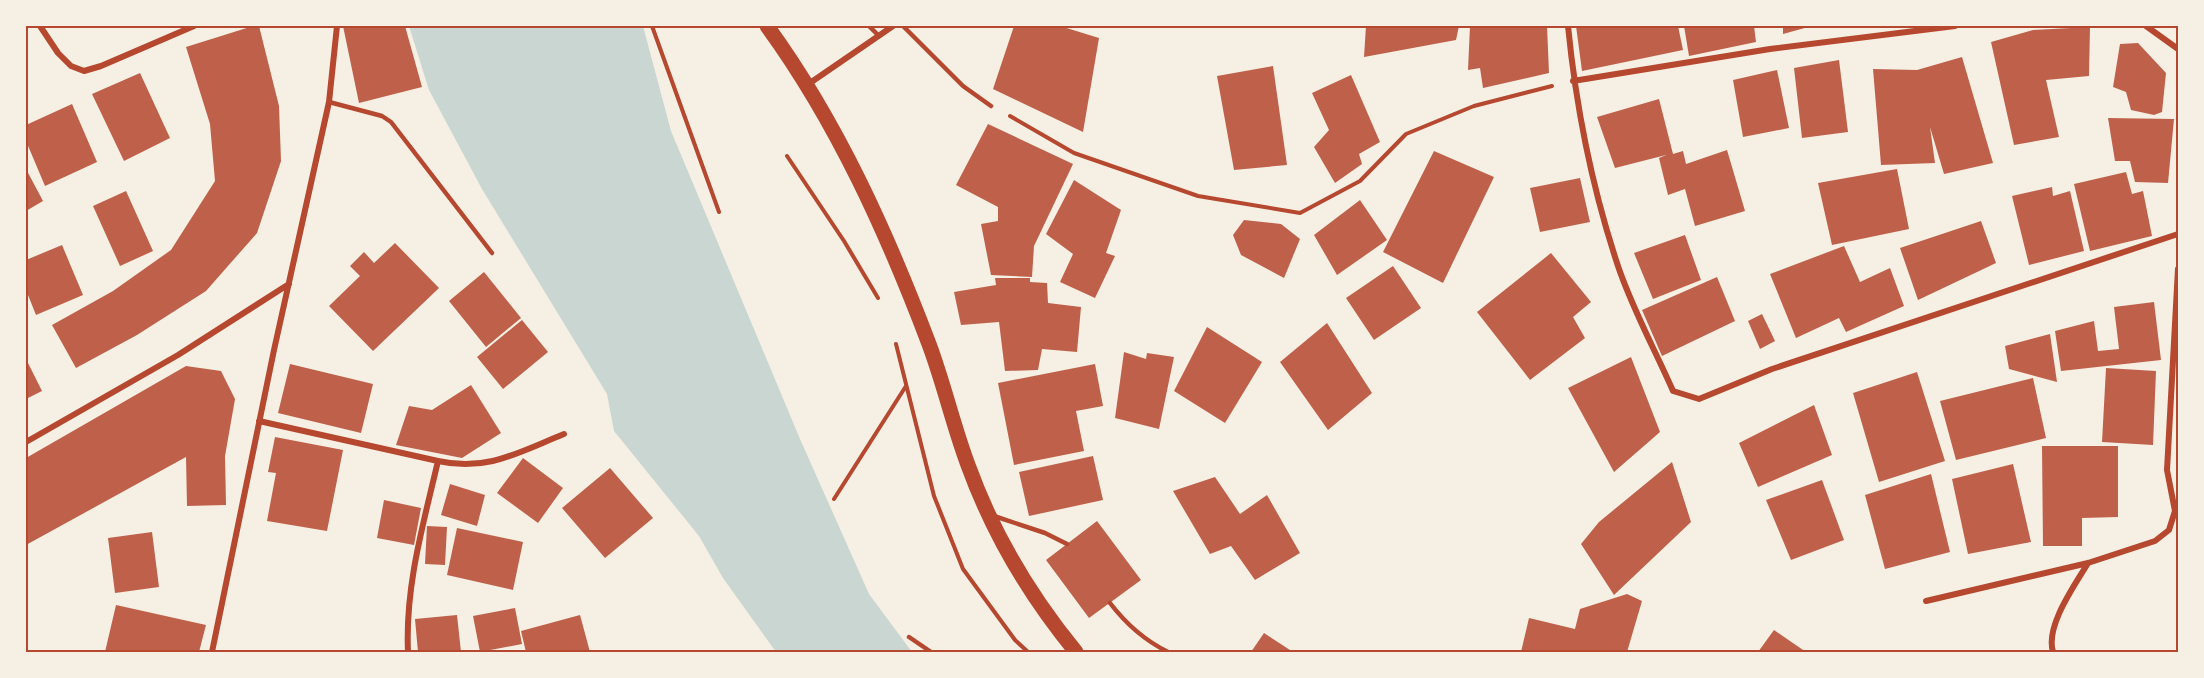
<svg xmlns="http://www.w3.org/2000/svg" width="2204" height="678" font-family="'Nunito Sans',sans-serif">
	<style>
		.water { fill: #c9d6d2 }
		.building { fill: #bf614a }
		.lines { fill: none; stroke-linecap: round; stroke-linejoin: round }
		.path { stroke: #b5482f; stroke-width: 4 }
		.service { stroke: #b5482f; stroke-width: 4.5 }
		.minor { stroke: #b5482f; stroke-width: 6 }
		.primary { stroke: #b5482f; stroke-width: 15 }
		.neatline { fill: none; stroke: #b5482f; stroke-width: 2 }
	</style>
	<rect width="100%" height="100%" fill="#f6efe4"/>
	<path class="water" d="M 409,26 L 643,26 L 671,131 L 800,439 L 869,594 L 912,652 L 776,652 L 723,578 L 699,536 L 614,431 L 607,394 L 482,189 L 429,90 Z"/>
	<path class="building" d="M 253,26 L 259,26 L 279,106 L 281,161 L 257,233 L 206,291 L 137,335 L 76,368 L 52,325 L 113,291 L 171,250 L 215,181 L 210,124 L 186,47 Z
		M 343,26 L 405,26 L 422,87 L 359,103 Z
		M 1014,26 L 1060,26 L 1099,38 L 1083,132 L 993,89 Z
		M 1366,26 L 1459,26 L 1456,40 L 1364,57 Z
		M 1470,26 L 1547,26 L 1549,73 L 1483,88 L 1480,68 L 1468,70 Z
		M 1576,26 L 1678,26 L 1683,50 L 1582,71 Z
		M 1684,26 L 1754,26 L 1756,42 L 1689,56 Z
		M 1783,26 L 1812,26 L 1783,34 Z
		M 2090,27 L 2089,76 L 2046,80 L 2059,137 L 2014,145 L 1991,42 L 2033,30 Z
		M 2138,43 L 2166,73 L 2162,112 L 2154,115 L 2131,110 L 2126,92 L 2113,87 L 2120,44 Z
		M 1962,57 L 1993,163 L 1944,174 L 1930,127 L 1935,163 L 1881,165 L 1873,69 L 1917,70 Z
		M 1839,60 L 1848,132 L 1802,138 L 1794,68 Z
		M 1273,66 L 1287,165 L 1234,170 L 1217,76 Z
		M 1777,70 L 1789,128 L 1743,137 L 1733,80 Z
		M 140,73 L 170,138 L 124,161 L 92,94 Z
		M 1351,75 L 1380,142 L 1359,154 L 1362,164 L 1335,183 L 1314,147 L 1329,130 L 1312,93 Z
		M 1659,99 L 1673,154 L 1683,151 L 1686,164 L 1727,150 L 1745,211 L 1695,226 L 1685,189 L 1668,195 L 1659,158 L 1666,155 L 1615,168 L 1597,117 Z
		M 72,104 L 97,162 L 45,186 L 26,141 L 26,125 Z
		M 2108,118 L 2174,119 L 2168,183 L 2135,182 L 2130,161 L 2115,161 Z
		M 988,124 L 1073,164 L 1034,246 L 1032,277 L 991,275 L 981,224 L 998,221 L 998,207 L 956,185 Z
		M 1434,151 L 1494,177 L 1443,283 L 1383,252 Z
		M 26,169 L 43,201 L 26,211 Z
		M 1897,169 L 1909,229 L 1832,245 L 1818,183 Z
		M 2126,172 L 2132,194 L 2143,191 L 2152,236 L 2090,251 L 2074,184 Z
		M 1580,178 L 1590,222 L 1540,232 L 1530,188 Z
		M 1074,180 L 1121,210 L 1106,253 L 1115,256 L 1095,298 L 1060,282 L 1073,254 L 1046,234 Z
		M 2052,187 L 2053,196 L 2070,191 L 2084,251 L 2029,265 L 2012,196 Z
		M 126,191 L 153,251 L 120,266 L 93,206 Z
		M 1360,200 L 1387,240 L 1337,275 L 1314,235 Z
		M 1244,220 L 1281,224 L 1300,239 L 1284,278 L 1241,255 L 1233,235 Z
		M 1981,221 L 1996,263 L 1918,300 L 1900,248 Z
		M 1685,235 L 1701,280 L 1653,299 L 1634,253 Z
		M 395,243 L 439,288 L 373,351 L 329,306 L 360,276 L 350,266 L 364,252 L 374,263 Z
		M 62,245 L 83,295 L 36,315 L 26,290 L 26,260 Z
		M 1844,246 L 1860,282 L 1890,268 L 1904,306 L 1846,332 L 1839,318 L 1796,338 L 1770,274 Z
		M 1551,253 L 1591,302 L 1573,317 L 1585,338 L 1530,380 L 1477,312 Z
		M 1393,266 L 1421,308 L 1374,340 L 1346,298 Z
		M 484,272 L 521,318 L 486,347 L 449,301 Z
		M 1717,277 L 1735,321 L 1662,356 L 1642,310 Z
		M 995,278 L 1030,278 L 1030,282 L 1047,283 L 1048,303 L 1081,307 L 1077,352 L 1042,349 L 1038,370 L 1005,371 L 999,322 L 961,325 L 954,292 L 996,285 Z
		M 2154,302 L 2161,360 L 2061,371 L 2055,331 L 2094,321 L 2098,351 L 2119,349 L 2114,307 Z
		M 1762,314 L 1775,341 L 1760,349 L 1748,321 Z
		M 522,320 L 548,352 L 503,389 L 477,357 Z
		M 1327,323 L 1372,393 L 1328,430 L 1280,362 Z
		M 1207,327 L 1262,362 L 1225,423 L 1174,391 Z
		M 2050,334 L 2057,382 L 2009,369 L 2005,346 Z
		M 1124,352 L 1146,359 L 1147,353 L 1174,357 L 1159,429 L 1115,418 Z
		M 1631,357 L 1660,432 L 1614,472 L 1568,388 Z
		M 26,359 L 42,391 L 26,399 Z
		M 290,364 L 373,384 L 361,433 L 278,413 Z
		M 1095,364 L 1103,406 L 1076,411 L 1084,451 L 1014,465 L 998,383 Z
		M 186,366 L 221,371 L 235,399 L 225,456 L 226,505 L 187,506 L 186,457 L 26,545 L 26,458 Z
		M 2106,368 L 2156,371 L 2153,445 L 2102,442 Z
		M 1917,372 L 1945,461 L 1879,482 L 1853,393 Z
		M 2033,378 L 2046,438 L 1956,460 L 1940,401 Z
		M 471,385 L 501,433 L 462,458 L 396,445 L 409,406 L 432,410 Z
		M 1814,405 L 1832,455 L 1758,487 L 1739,443 Z
		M 275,437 L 343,450 L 327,531 L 267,521 L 276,473 L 268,472 Z
		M 2042,446 L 2118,446 L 2118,517 L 2082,518 L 2082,546 L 2043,546 Z
		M 1093,456 L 1103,500 L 1029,516 L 1019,472 Z
		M 523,458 L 563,488 L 538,523 L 497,493 Z
		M 1672,462 L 1691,522 L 1614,595 L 1581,544 L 1599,522 Z
		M 2013,464 L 2031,542 L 1968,554 L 1952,479 Z
		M 610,468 L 653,518 L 605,558 L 562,508 Z
		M 1931,474 L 1950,552 L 1885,569 L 1865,495 Z
		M 1215,477 L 1240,514 L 1267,495 L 1300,553 L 1255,580 L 1231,546 L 1210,554 L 1173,491 Z
		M 1822,480 L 1844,540 L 1791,560 L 1766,500 Z
		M 450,484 L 485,495 L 477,526 L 441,515 Z
		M 384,500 L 421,508 L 414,545 L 377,538 Z
		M 1097,521 L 1141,580 L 1089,618 L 1046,560 Z
		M 427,526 L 447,527 L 445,565 L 425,564 Z
		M 457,528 L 523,542 L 513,590 L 447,575 Z
		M 152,532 L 159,587 L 115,593 L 108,538 Z
		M 1627,594 L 1642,601 L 1627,652 L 1521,652 L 1529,618 L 1575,629 L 1580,609 Z
		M 116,605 L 206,625 L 199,652 L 105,652 Z
		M 515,608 L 522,644 L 480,652 L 473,616 Z
		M 457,615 L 461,652 L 418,652 L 415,619 Z
		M 580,615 L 590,652 L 526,652 L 521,631 Z
		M 1774,630 L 1806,652 L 1758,652 Z
		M 1264,633 L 1293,652 L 1251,652 Z"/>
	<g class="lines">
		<path class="path" d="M 652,26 L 719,212
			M 1010,116 L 1074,153 L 1198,196 L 1300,213 L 1360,181 L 1406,134 L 1474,106 L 1552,86
			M 787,156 L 844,241 L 878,298
			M 896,344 L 934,496 L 963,569 L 1015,640 L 1028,652
			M 834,499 L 906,386"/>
		<path class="service" d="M 869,26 L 879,36
			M 903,26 L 963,86 L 991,106
			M 329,102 L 382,116 L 391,122 L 492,253
			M 994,516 L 1045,533 L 1067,544
			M 1110,603 C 1126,624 1144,640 1168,652
			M 909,637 L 931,652"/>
		<path class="minor" d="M 40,26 L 58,53 L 71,66 L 84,71 L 101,66 L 194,26
			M 1568,26 C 1576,107 1592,188 1618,266 C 1632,308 1655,350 1673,391 L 1699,399 L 1772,369 L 2178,234
			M 2146,26 L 2178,49
			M 1573,81 L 1770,49 L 1955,26
			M 807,85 L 893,26
			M 259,421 L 438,461
			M 26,442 L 178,355 L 289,284
			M 1926,601 L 2088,563 L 2155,541 L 2169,530 L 2175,511 L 2167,470 L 2178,269
			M 212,652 L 274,350 L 329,102 L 337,26
			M 408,652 C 405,587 423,525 438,461 C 487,472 519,452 564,434
			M 2053,652 C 2045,626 2075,585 2088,563"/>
		<path class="primary" d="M 767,26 C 837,122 887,233 929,344 C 944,384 953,425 968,465 C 993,534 1030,596 1076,652"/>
	</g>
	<rect width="2204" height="678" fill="none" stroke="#f6efe4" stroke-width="54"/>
	<rect x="27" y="27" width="2150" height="624" class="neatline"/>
</svg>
